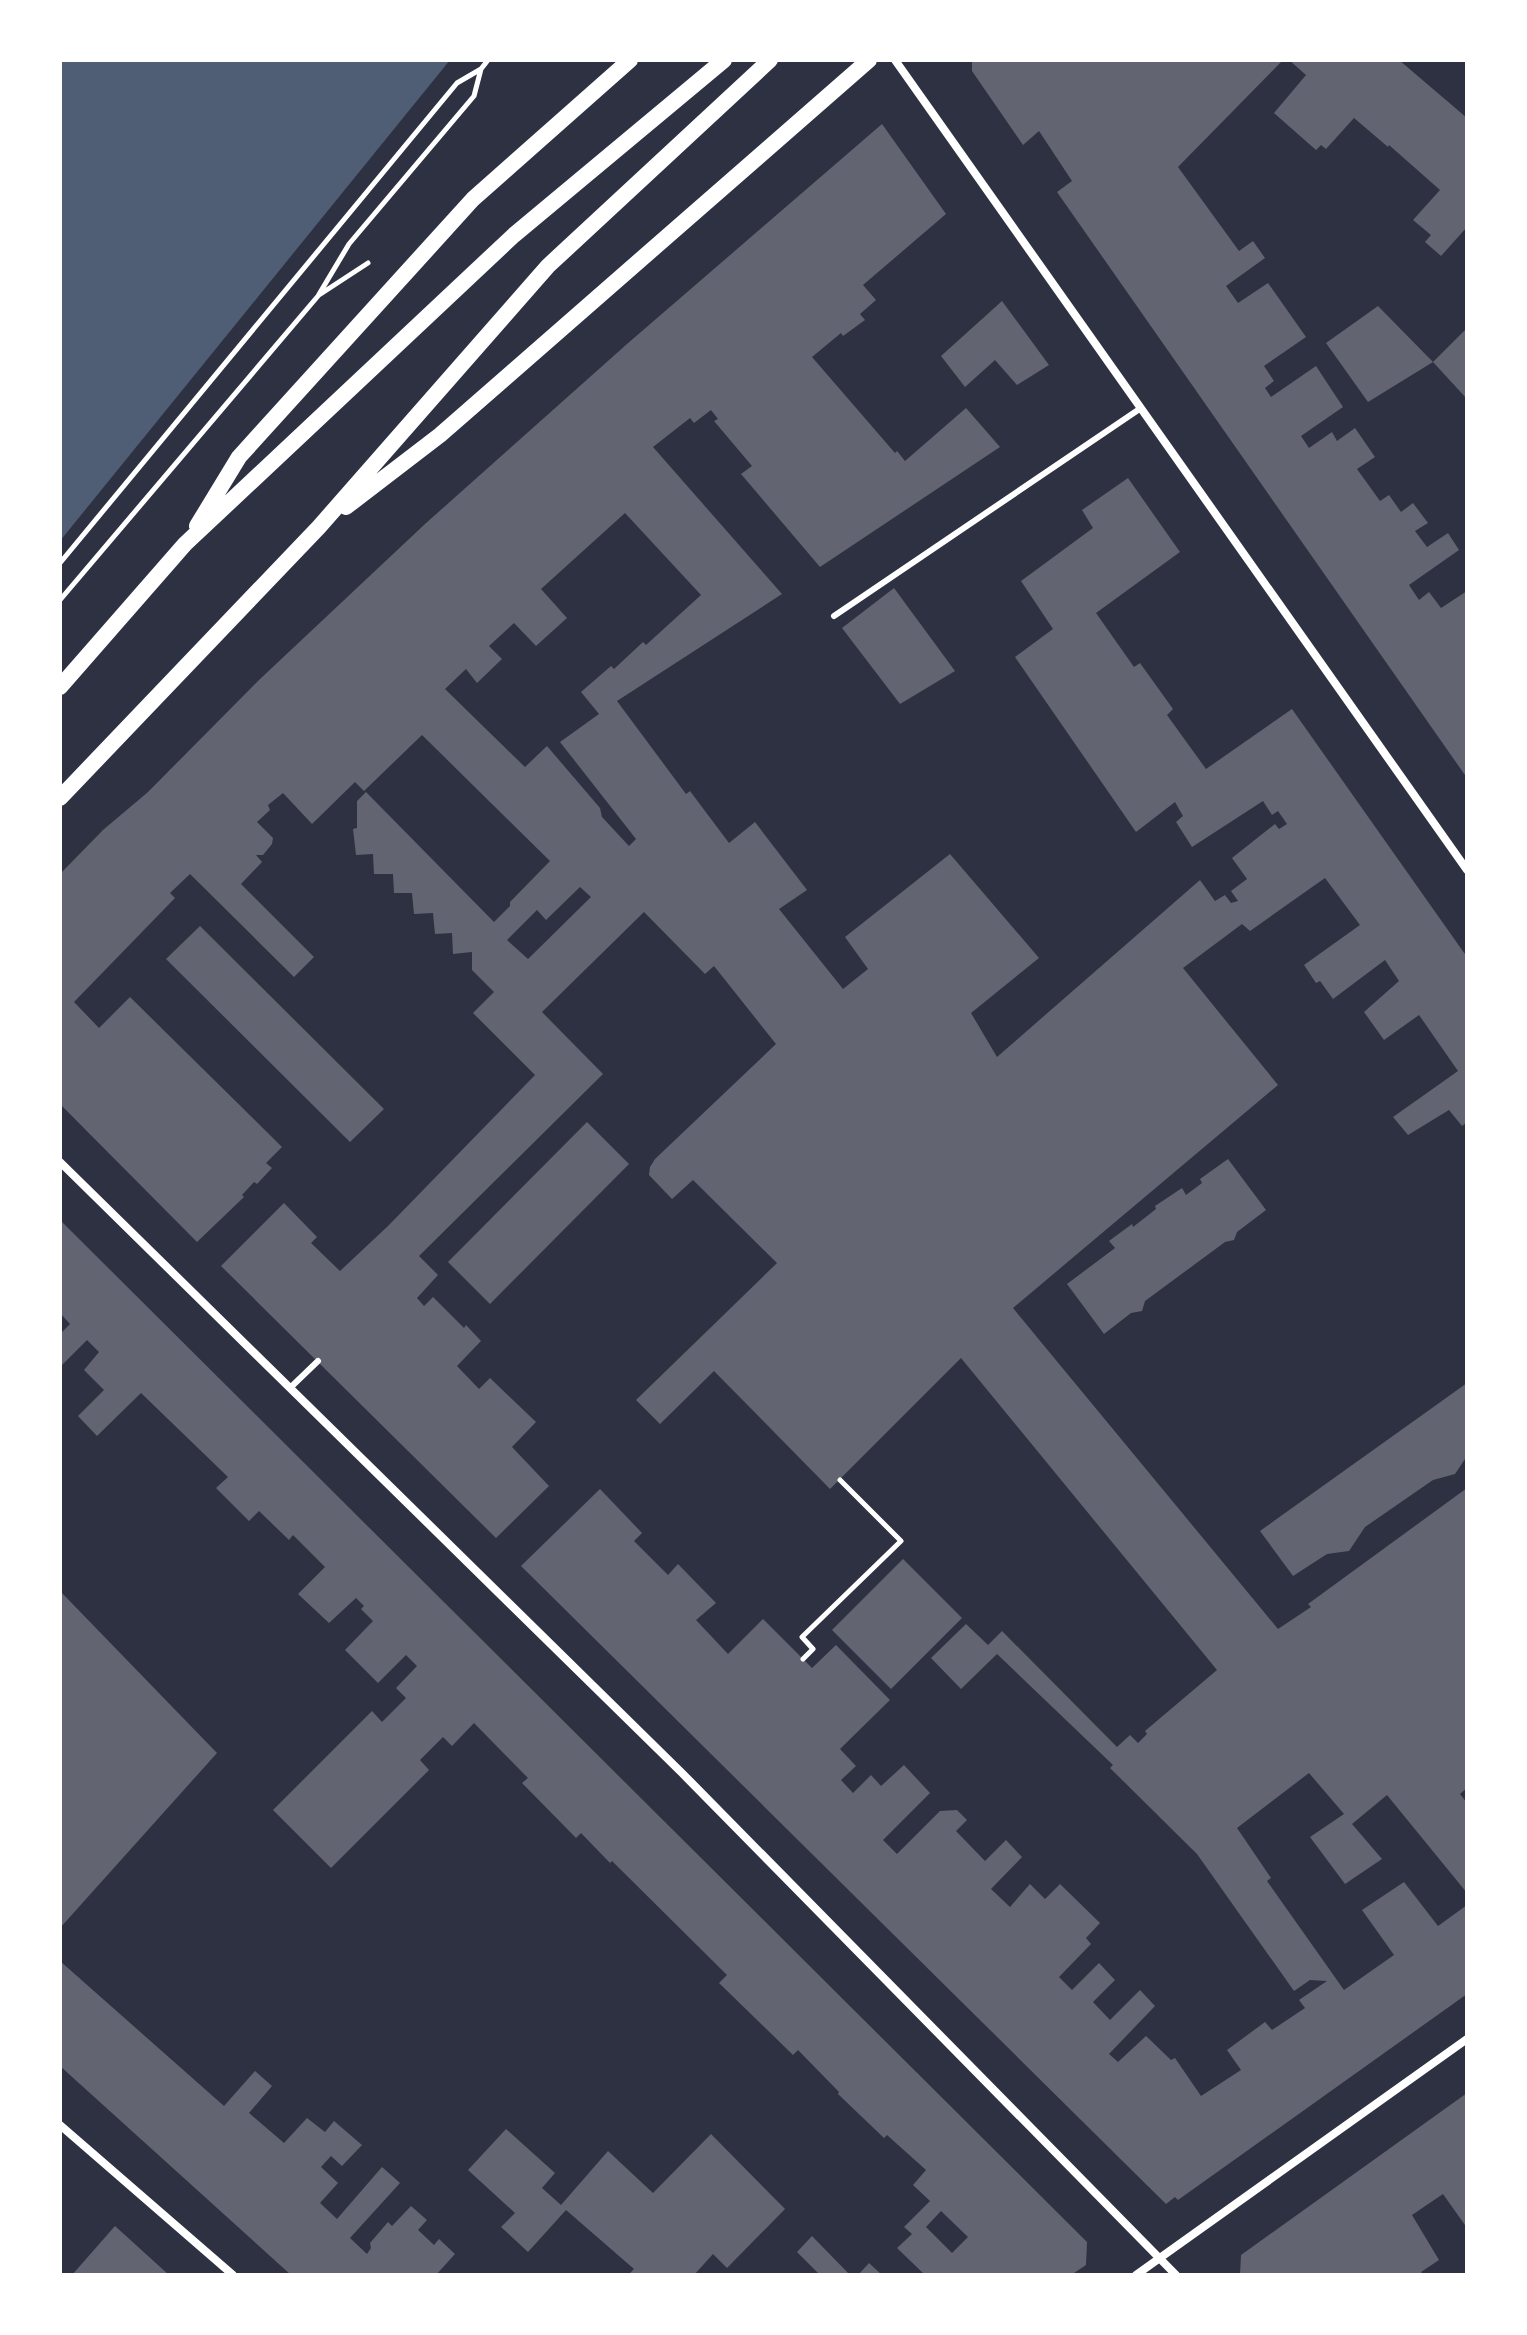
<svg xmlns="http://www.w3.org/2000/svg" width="1527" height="2335" font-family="Karla,sans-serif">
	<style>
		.water { fill: #4f5d75 }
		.building { fill: #626471; fill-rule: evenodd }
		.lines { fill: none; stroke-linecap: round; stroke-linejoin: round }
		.path { stroke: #fff; stroke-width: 5 }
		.service { stroke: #fff; stroke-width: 6 }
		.minor { stroke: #fff; stroke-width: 8 }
		.secondary { stroke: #fff; stroke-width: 16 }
	</style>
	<rect width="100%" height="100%" fill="#2d3142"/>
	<path class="water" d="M 60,60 L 450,60 L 60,541 Z"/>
	<path class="building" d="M 972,60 L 1283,60 L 1178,167 L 1239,251 L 1253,241 L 1265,258 L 1226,286 L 1238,303 L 1268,283 L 1306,337 L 1264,366 L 1274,381 L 1265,388 L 1271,397 L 1316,366 L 1343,407 L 1301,436 L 1309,448 L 1332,432 L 1337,441 L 1355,428 L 1375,457 L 1357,469 L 1380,501 L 1389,495 L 1401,512 L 1413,503 L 1428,523 L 1415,531 L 1427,547 L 1448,533 L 1459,550 L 1409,585 L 1419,600 L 1429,592 L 1441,608 L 1467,591 L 1467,778 L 1057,192 L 1072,181 L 1039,131 L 1023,145 L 972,71 Z
		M 1289,60 L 1399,60 L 1467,118 L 1467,227 L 1441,256 L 1425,242 L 1431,235 L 1413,220 L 1440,190 L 1389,145 L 1388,147 L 1354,118 L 1326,149 L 1321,145 L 1316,150 L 1274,113 L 1306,75 Z
		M 882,124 L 946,214 L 863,285 L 876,300 L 860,314 L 865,320 L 843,336 L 841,333 L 812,357 L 895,453 L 897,451 L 905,461 L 966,408 L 1000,447 L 820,567 L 741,474 L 752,466 L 714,421 L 718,419 L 711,410 L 694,423 L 690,418 L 653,447 L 782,594 L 617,701 L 686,794 L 690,791 L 729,843 L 755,822 L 807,890 L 779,909 L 843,989 L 868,969 L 845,937 L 950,854 L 1039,958 L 971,1013 L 997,1057 L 1200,880 L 1215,901 L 1225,895 L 1231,903 L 1238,901 L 1231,891 L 1247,879 L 1232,858 L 1275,824 L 1279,829 L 1287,824 L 1278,811 L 1272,815 L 1263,801 L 1192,847 L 1176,822 L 1183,816 L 1175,802 L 1136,832 L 1015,657 L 1053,629 L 1021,581 L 1093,528 L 1082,510 L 1128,478 L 1180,552 L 1096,613 L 1134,667 L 1140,663 L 1173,709 L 1167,715 L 1206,769 L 1292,709 L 1467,957 L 1467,1122 L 1462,1126 L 1449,1110 L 1408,1135 L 1393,1117 L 1458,1071 L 1419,1015 L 1384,1040 L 1364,1012 L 1399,981 L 1385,960 L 1333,999 L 1320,981 L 1316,983 L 1304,965 L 1360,925 L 1325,878 L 1250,931 L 1242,924 L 1183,968 L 1278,1085 L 1013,1308 L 1278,1629 L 1311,1607 L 1308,1604 L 1467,1488 L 1467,1788 L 1460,1794 L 1467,1803 L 1467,1893 L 1387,1795 L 1352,1824 L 1382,1859 L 1345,1884 L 1310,1837 L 1344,1814 L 1309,1773 L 1237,1828 L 1271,1878 L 1267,1881 L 1344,1990 L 1394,1955 L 1362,1910 L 1404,1882 L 1438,1926 L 1467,1905 L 1467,1994 L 1178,2200 L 1175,2197 L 1166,2204 L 521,1566 L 600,1489 L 642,1533 L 634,1541 L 668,1575 L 678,1564 L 716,1603 L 696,1620 L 728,1654 L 763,1619 L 812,1668 L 836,1645 L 890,1700 L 840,1749 L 856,1766 L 841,1780 L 853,1793 L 871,1775 L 881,1786 L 904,1765 L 930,1793 L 883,1840 L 897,1854 L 940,1811 L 957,1810 L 967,1820 L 956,1831 L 985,1861 L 1006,1840 L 1022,1857 L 991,1889 L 1010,1907 L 1030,1884 L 1045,1899 L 1060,1884 L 1100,1923 L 1086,1938 L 1091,1944 L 1059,1977 L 1072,1990 L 1099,1963 L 1115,1980 L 1093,2002 L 1110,2020 L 1140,1990 L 1155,2006 L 1109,2054 L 1118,2062 L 1146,2036 L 1171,2060 L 1175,2058 L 1201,2096 L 1241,2070 L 1227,2050 L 1265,2022 L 1272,2030 L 1305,2008 L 1299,2000 L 1327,1981 L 1310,1980 L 1294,1991 L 1197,1854 L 1110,1768 L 1113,1765 L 997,1654 L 961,1689 L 931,1658 L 966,1624 L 988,1645 L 1002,1631 L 1117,1747 L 1130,1735 L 1138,1743 L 1147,1734 L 1145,1731 L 1217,1670 L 961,1358 L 830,1489 L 714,1371 L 660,1424 L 636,1400 L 777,1263 L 693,1180 L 672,1199 L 649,1175 L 650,1167 L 655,1159 L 776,1044 L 714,966 L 705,974 L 644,912 L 542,1012 L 603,1074 L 419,1256 L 438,1275 L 417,1298 L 424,1306 L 433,1297 L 464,1328 L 466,1325 L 481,1341 L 457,1366 L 479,1389 L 490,1378 L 536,1422 L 512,1447 L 549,1486 L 496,1538 L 221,1266 L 284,1203 L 317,1237 L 311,1243 L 340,1271 L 388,1226 L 535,1075 L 473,1013 L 494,992 L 472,970 L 472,952 L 453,954 L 452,933 L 435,934 L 433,913 L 414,914 L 412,893 L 394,893 L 393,874 L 374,874 L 373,854 L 356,855 L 353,829 L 357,828 L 357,801 L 366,792 L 494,922 L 510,906 L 510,902 L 550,861 L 422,735 L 364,791 L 355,782 L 312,824 L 283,793 L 268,805 L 270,810 L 257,822 L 273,838 L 272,844 L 263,855 L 256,855 L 262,862 L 241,884 L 314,957 L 294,977 L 190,874 L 170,893 L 175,898 L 74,1002 L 99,1028 L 130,997 L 282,1147 L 266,1163 L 272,1168 L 257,1184 L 254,1182 L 242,1195 L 244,1197 L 197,1242 L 60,1104 L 60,874 L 103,830 L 148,792 L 259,680 L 425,524 L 627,344 ZM 625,513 L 701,595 L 646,645 L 643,642 L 614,669 L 611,666 L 581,692 L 599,714 L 560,742 L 636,839 L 629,846 L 602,817 L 600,808 L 547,746 L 525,767 L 445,689 L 466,669 L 477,683 L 502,659 L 489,646 L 514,623 L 536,646 L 567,618 L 541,589 ZM 580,887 L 591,897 L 528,959 L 507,940 L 537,910 L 546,920 Z
		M 1002,301 L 1049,365 L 1017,385 L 995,360 L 965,387 L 941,356 Z
		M 1378,306 L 1433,362 L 1368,402 L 1326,343 Z
		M 1467,328 L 1467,399 L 1433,362 Z
		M 894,588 L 955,671 L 900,704 L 842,628 Z
		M 200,926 L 384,1109 L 350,1142 L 166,959 Z
		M 587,1122 L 629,1164 L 490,1304 L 448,1262 Z
		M 1228,1159 L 1266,1210 L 1237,1232 L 1234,1240 L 1225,1242 L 1145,1301 L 1142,1311 L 1131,1313 L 1104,1334 L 1067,1284 L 1115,1248 L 1109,1241 L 1132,1224 L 1133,1227 L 1156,1209 L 1155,1206 L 1182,1188 L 1186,1195 L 1202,1183 L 1200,1179 Z
		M 60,1220 L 1087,2242 L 1086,2265 L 1071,2275 L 925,2275 L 897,2248 L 912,2234 L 904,2227 L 930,2201 L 913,2185 L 926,2170 L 887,2135 L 884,2138 L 838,2094 L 839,2092 L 798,2050 L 793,2055 L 754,2017 L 719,1983 L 727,1975 L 612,1861 L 610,1863 L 581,1833 L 576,1838 L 522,1783 L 528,1778 L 474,1723 L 452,1746 L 443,1737 L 420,1760 L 429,1770 L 331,1868 L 273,1810 L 372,1711 L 382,1722 L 406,1698 L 396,1688 L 417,1666 L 406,1655 L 378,1683 L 345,1650 L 373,1621 L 361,1609 L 364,1606 L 356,1598 L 329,1623 L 298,1594 L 325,1567 L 293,1535 L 289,1540 L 259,1511 L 249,1521 L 216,1488 L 228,1477 L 141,1393 L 97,1436 L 78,1416 L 104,1390 L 84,1370 L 99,1352 L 87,1340 L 60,1367 L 60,1334 L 70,1324 L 60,1313 ZM 941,2211 L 968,2237 L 952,2253 L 926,2227 Z
		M 1467,1383 L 1467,1456 L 1455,1474 L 1433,1480 L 1365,1527 L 1349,1551 L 1327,1554 L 1293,1576 L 1260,1531 Z
		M 903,1559 L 962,1618 L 891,1689 L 832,1630 Z
		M 60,1591 L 217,1753 L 60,1928 Z
		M 60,1961 L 224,2106 L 255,2071 L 272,2086 L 249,2113 L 284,2143 L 307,2118 L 325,2132 L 334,2121 L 362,2145 L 342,2166 L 331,2156 L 321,2167 L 338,2183 L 320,2203 L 337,2219 L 382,2167 L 400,2183 L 350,2238 L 367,2254 L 371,2248 L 370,2243 L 388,2222 L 392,2226 L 411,2206 L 427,2220 L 418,2230 L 434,2245 L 439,2239 L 455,2254 L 436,2275 L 291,2275 L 60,2066 Z
		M 1467,2093 L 1467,2228 L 1443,2194 L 1412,2215 L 1439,2260 L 1421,2272 L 1424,2275 L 1240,2275 L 1241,2255 Z
		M 506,2129 L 555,2173 L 542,2188 L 561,2205 L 608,2151 L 653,2193 L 711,2134 L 785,2209 L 727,2268 L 713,2254 L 694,2275 L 628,2275 L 634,2269 L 566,2210 L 528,2252 L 501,2227 L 515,2213 L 468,2170 Z
		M 115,2226 L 169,2275 L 72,2275 Z
		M 812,2236 L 850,2275 L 820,2275 L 797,2252 Z
		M 869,2263 L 882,2275 L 858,2275 Z"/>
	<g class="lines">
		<path class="path" d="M 319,295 L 368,263
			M 60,563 L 457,83 L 481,69 L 488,60
			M 60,600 L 318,296 L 349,244 L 474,96 L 481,69
			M 803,1659 L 813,1649 L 802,1637 L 901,1541 L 840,1480"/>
		<path class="service" d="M 834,616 L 1141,408
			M 291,1387 L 318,1361"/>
		<path class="minor" d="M 895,60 L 1467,870
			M 60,1162 L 682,1773 L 1176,2275
			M 60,2125 L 233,2275
			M 1136,2275 L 1467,2039"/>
		<path class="secondary" d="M 346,507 L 440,435 L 869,60
			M 197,526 L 239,457 L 473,199 L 630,60
			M 60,687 L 185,544 L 514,235 L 724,60
			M 60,798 L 319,527 L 548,266 L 770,60"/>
	</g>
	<rect width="1527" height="2335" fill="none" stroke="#ffffff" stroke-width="124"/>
</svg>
